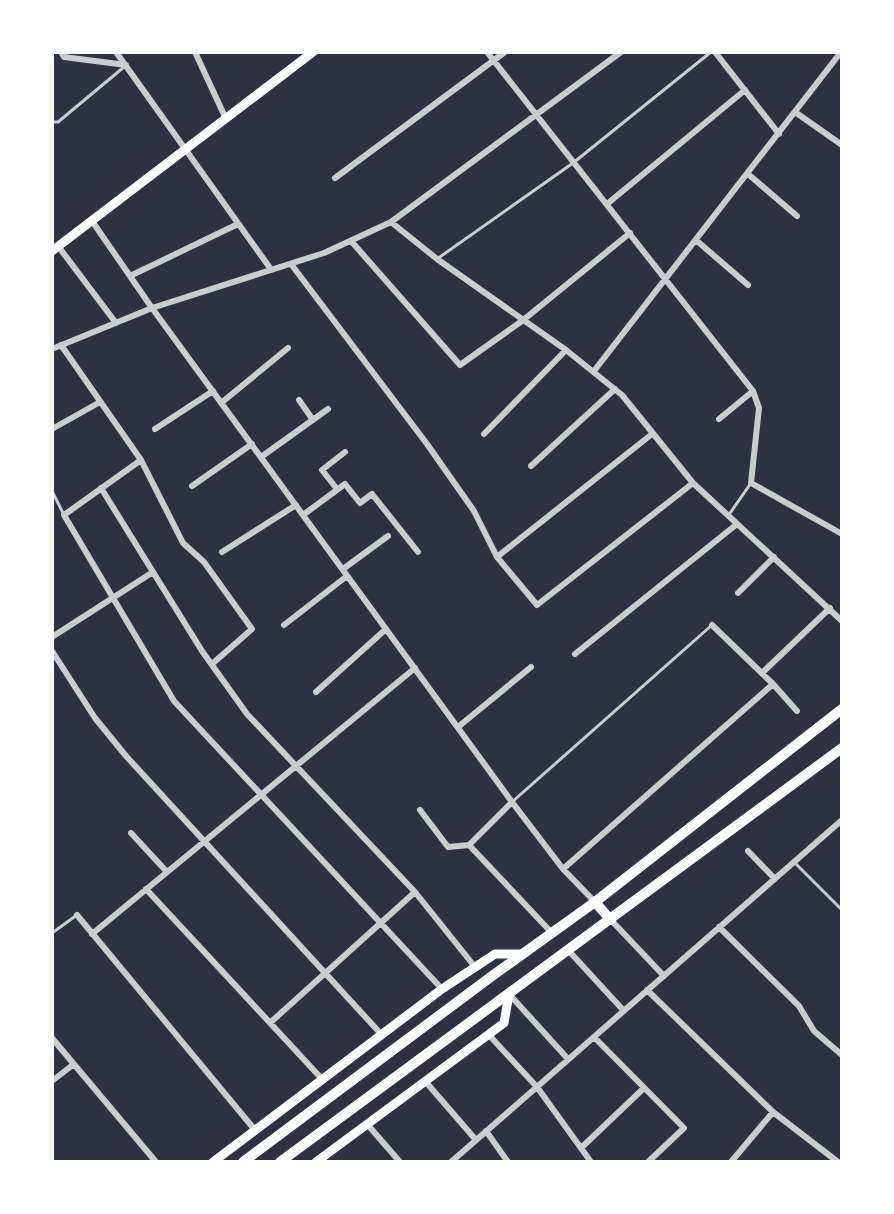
<svg xmlns="http://www.w3.org/2000/svg" width="894" height="1214" font-family="'Fira Sans Condensed',sans-serif">
	<style>
		.lines { fill: none; stroke-linecap: round; stroke-linejoin: round }
		.service { stroke: #caccd0; stroke-width: 3 }
		.minor { stroke: #caccd0; stroke-width: 6 }
		.secondary { stroke: #fff; stroke-width: 9 }
		.primary { stroke: #fff; stroke-width: 10 }
	</style>
	<rect width="100%" height="100%" fill="#2d3142"/>
	<g class="lines">
		<path class="service" d="M 52,122 L 58,122 L 124,67
			M 437,259 L 573,163 L 711,52
			M 52,491 L 63,513
			M 728,516 L 751,483
			M 512,802 L 712,625
			M 794,862 L 842,910
			M 52,933 L 77,915"/>
		<path class="minor" d="M 61,52 L 64,57 L 126,65
			M 116,52 L 270,268
			M 195,52 L 226,119
			M 487,52 L 753,391 L 759,408 L 751,483 L 842,534
			M 715,52 L 779,134
			M 795,112 L 842,145
			M 748,174 L 797,216
			M 335,178 L 505,52
			M 607,204 L 745,90
			M 92,221 L 152,308 L 512,802 L 563,869 L 595,902
			M 391,222 L 437,259 L 566,350 L 622,395 L 693,483 L 842,621
			M 351,241 L 460,365 L 522,321 L 630,233
			M 697,241 L 748,285
			M 58,246 L 116,323
			M 291,264 L 427,444 L 474,511 L 497,557 L 537,605 L 693,483
			M 130,276 L 238,224
			M 61,345 L 141,460 L 183,543 L 204,562 L 252,629 L 212,664
			M 52,349 L 152,308 L 324,253 L 391,222 L 621,52
			M 594,371 L 841,52
			M 299,400 L 313,420
			M 221,403 L 288,348
			M 719,419 L 753,391
			M 52,429 L 100,402
			M 155,429 L 213,391
			M 484,434 L 566,350
			M 261,457 L 328,409
			M 141,460 L 64,515 L 174,701 L 442,989
			M 531,466 L 615,389
			M 192,486 L 252,444
			M 101,488 L 202,651 L 247,714 L 415,892 L 475,967
			M 337,489 L 322,470 L 345,452
			M 303,515 L 345,484 L 360,503 L 372,494 L 418,552
			M 222,552 L 296,505
			M 497,557 L 652,434
			M 343,569 L 388,536
			M 738,593 L 774,557
			M 284,625 L 347,576
			M 712,625 L 773,684 L 797,711
			M 52,637 L 153,572
			M 52,651 L 95,718 L 126,756 L 381,1034
			M 575,654 L 737,524
			M 762,673 L 830,608
			M 316,692 L 386,629
			M 458,727 L 531,667
			M 420,810 L 448,847 L 469,845 L 512,802
			M 131,833 L 167,872
			M 469,845 L 552,933
			M 748,851 L 775,879
			M 563,869 L 773,684
			M 146,889 L 322,1079
			M 77,915 L 255,1130
			M 611,920 L 664,976
			M 719,927 L 799,1006 L 814,1031 L 842,1055
			M 92,934 L 415,668
			M 568,950 L 624,1011
			M 647,990 L 773,1112 L 838,1162
			M 509,994 L 568,1059
			M 271,1022 L 415,892
			M 488,1034 L 537,1087 L 591,1162
			M 594,1037 L 684,1128 L 648,1162
			M 52,1038 L 156,1162
			M 52,1081 L 74,1064
			M 425,1081 L 476,1140
			M 367,1124 L 400,1162
			M 486,1131 L 508,1162
			M 581,1148 L 644,1088
			M 451,1162 L 842,820
			M 731,1162 L 773,1112"/>
		<path class="secondary" d="M 52,251 L 313,52
			M 213,1162 L 442,989 L 495,954 L 522,954
			M 316,1162 L 504,1023 L 509,994"/>
		<path class="primary" d="M 595,902 L 611,920
			M 243,1162 L 492,976 L 595,902 L 842,709
			M 280,1162 L 842,748"/>
	</g>
	<rect width="894" height="1214" fill="none" stroke="#ffffff" stroke-width="108"/>
</svg>
